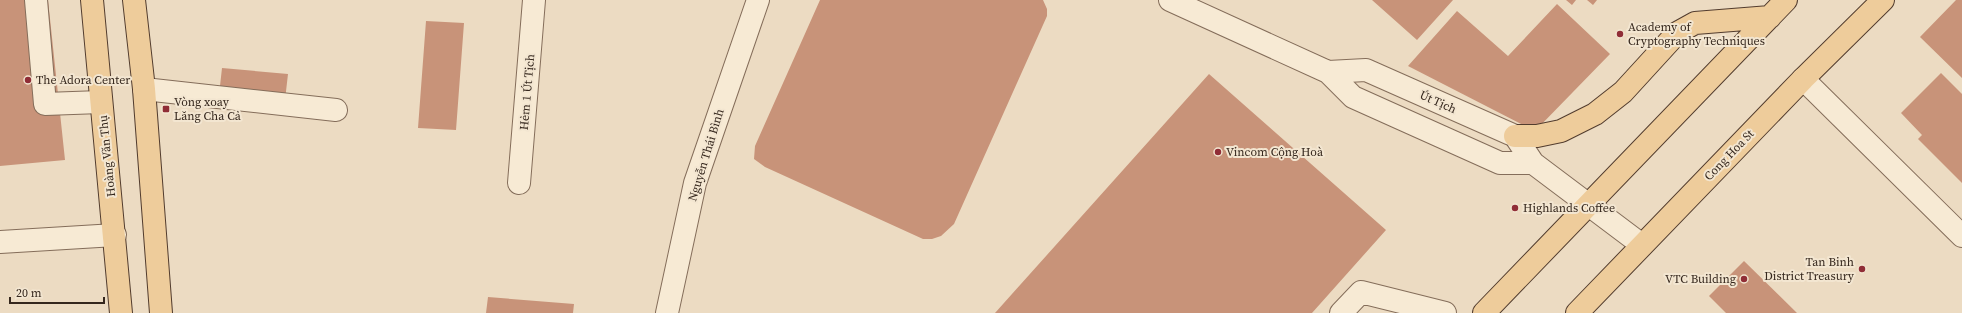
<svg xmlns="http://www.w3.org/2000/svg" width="1962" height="313" font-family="'Source Serif 4',serif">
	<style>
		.building { fill: #c89379 }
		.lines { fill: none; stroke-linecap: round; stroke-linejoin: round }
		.minor-casing { stroke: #846d5a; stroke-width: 24 }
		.major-casing { stroke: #523c2e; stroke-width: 24 }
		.minor { stroke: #f7ead4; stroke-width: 22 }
		.major { stroke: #eecc9b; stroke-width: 22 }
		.poi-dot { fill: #902d36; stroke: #f3e6d1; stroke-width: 1.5 }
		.labels { text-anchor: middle; stroke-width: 4; stroke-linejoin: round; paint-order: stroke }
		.poi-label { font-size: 12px; fill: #35271d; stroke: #f3e6d1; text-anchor: start }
		.street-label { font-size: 12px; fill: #35271d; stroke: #f3e6d1 }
	</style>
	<rect width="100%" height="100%" fill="#ecdbc2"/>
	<path class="building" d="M 0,0 L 48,0 L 65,160 L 0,166 Z
		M 820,0 L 1043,0 L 1047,9 L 1047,16 L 954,224 L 941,236 L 932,239 L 923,239 L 765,167 L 754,159 L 755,146 Z
		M 1372,0 L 1453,0 L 1417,40 Z
		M 1566,0 L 1576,0 L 1572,5 Z
		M 1587,0 L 1597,0 L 1593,5 Z
		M 1956,0 L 1962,0 L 1962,78 L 1920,37 Z
		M 1557,4 L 1610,54 L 1535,131 L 1408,66 L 1457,11 L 1508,56 Z
		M 426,21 L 464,23 L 456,130 L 418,128 Z
		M 222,68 L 288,74 L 285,100 L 219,95 Z
		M 1941,73 L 1962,94 L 1962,183 L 1918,139 L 1922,135 L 1901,113 Z
		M 1209,74 L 1386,230 L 1312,313 L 995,313 Z
		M 1744,261 L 1797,313 L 1726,313 L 1709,296 Z
		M 488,297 L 574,304 L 573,313 L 486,313 Z"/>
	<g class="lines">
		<defs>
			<path id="minor" d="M 36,0 L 45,104 L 101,102
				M 1170,0 L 1328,72 L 1353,97 L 1500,163 L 1533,163
				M 1328,72 L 1366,70 L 1515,136 L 1533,163 L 1642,245
				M 1803,79 L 1962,236
				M 144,89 L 336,110
				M 519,183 L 534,0
				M 0,242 L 115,235
				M 667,313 L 695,183 L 758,0
				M 1341,313 L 1361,292 L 1445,313"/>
			<path id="major" d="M 92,0 L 121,313
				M 134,0 L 144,89 L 161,313
				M 1515,136 L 1537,136 L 1561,131 L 1595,114 L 1623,92 L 1677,33 L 1695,23 L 1770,17
				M 1484,313 L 1786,0
				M 1577,313 L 1803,79 L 1883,0"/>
		</defs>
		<use href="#minor" class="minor-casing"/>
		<use href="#major" class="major-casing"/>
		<use href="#minor" class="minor"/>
		<use href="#major" class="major"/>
	</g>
	<g class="poi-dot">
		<circle cx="1620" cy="34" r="4"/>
		<circle cx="28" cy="80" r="4"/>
		<rect x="162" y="105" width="8" height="8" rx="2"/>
		<circle cx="1218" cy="152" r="4"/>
		<circle cx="1515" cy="208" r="4"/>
		<circle cx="1862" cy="269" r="4"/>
		<circle cx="1744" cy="279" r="4"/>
	</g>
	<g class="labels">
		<g class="poi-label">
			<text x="1628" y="31">Academy of<tspan x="1628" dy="14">Cryptography Techniques</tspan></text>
			<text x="36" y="84">The Adora Center</text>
			<text x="174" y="106">Vòng xoay<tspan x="174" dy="14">Lăng Cha Cả</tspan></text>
			<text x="1226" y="156">Vincom Cộng Hoà</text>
			<text x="1523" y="212">Highlands Coffee</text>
			<text x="1854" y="266" text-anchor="end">Tan Binh<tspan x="1854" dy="14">District Treasury</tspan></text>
			<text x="1736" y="283" text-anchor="end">VTC Building</text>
		</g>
		<g class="street-label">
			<text transform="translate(527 92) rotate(-85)" y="4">Hẻm 1 Út Tịch</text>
			<text transform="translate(1438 102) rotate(24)" y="4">Út Tịch</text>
			<text transform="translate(706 155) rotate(-73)" y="4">Nguyễn Thái Bình</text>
			<text transform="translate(1729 155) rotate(-46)" y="4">Cong Hoa St</text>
			<text transform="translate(107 156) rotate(-96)" y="4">Hoàng Văn Thụ</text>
		</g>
	</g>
	<path d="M10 297v6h94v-6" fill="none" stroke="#35271d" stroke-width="2"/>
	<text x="16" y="297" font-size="12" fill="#35271d" stroke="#f3e6d1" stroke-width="3" paint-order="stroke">20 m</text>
</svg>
